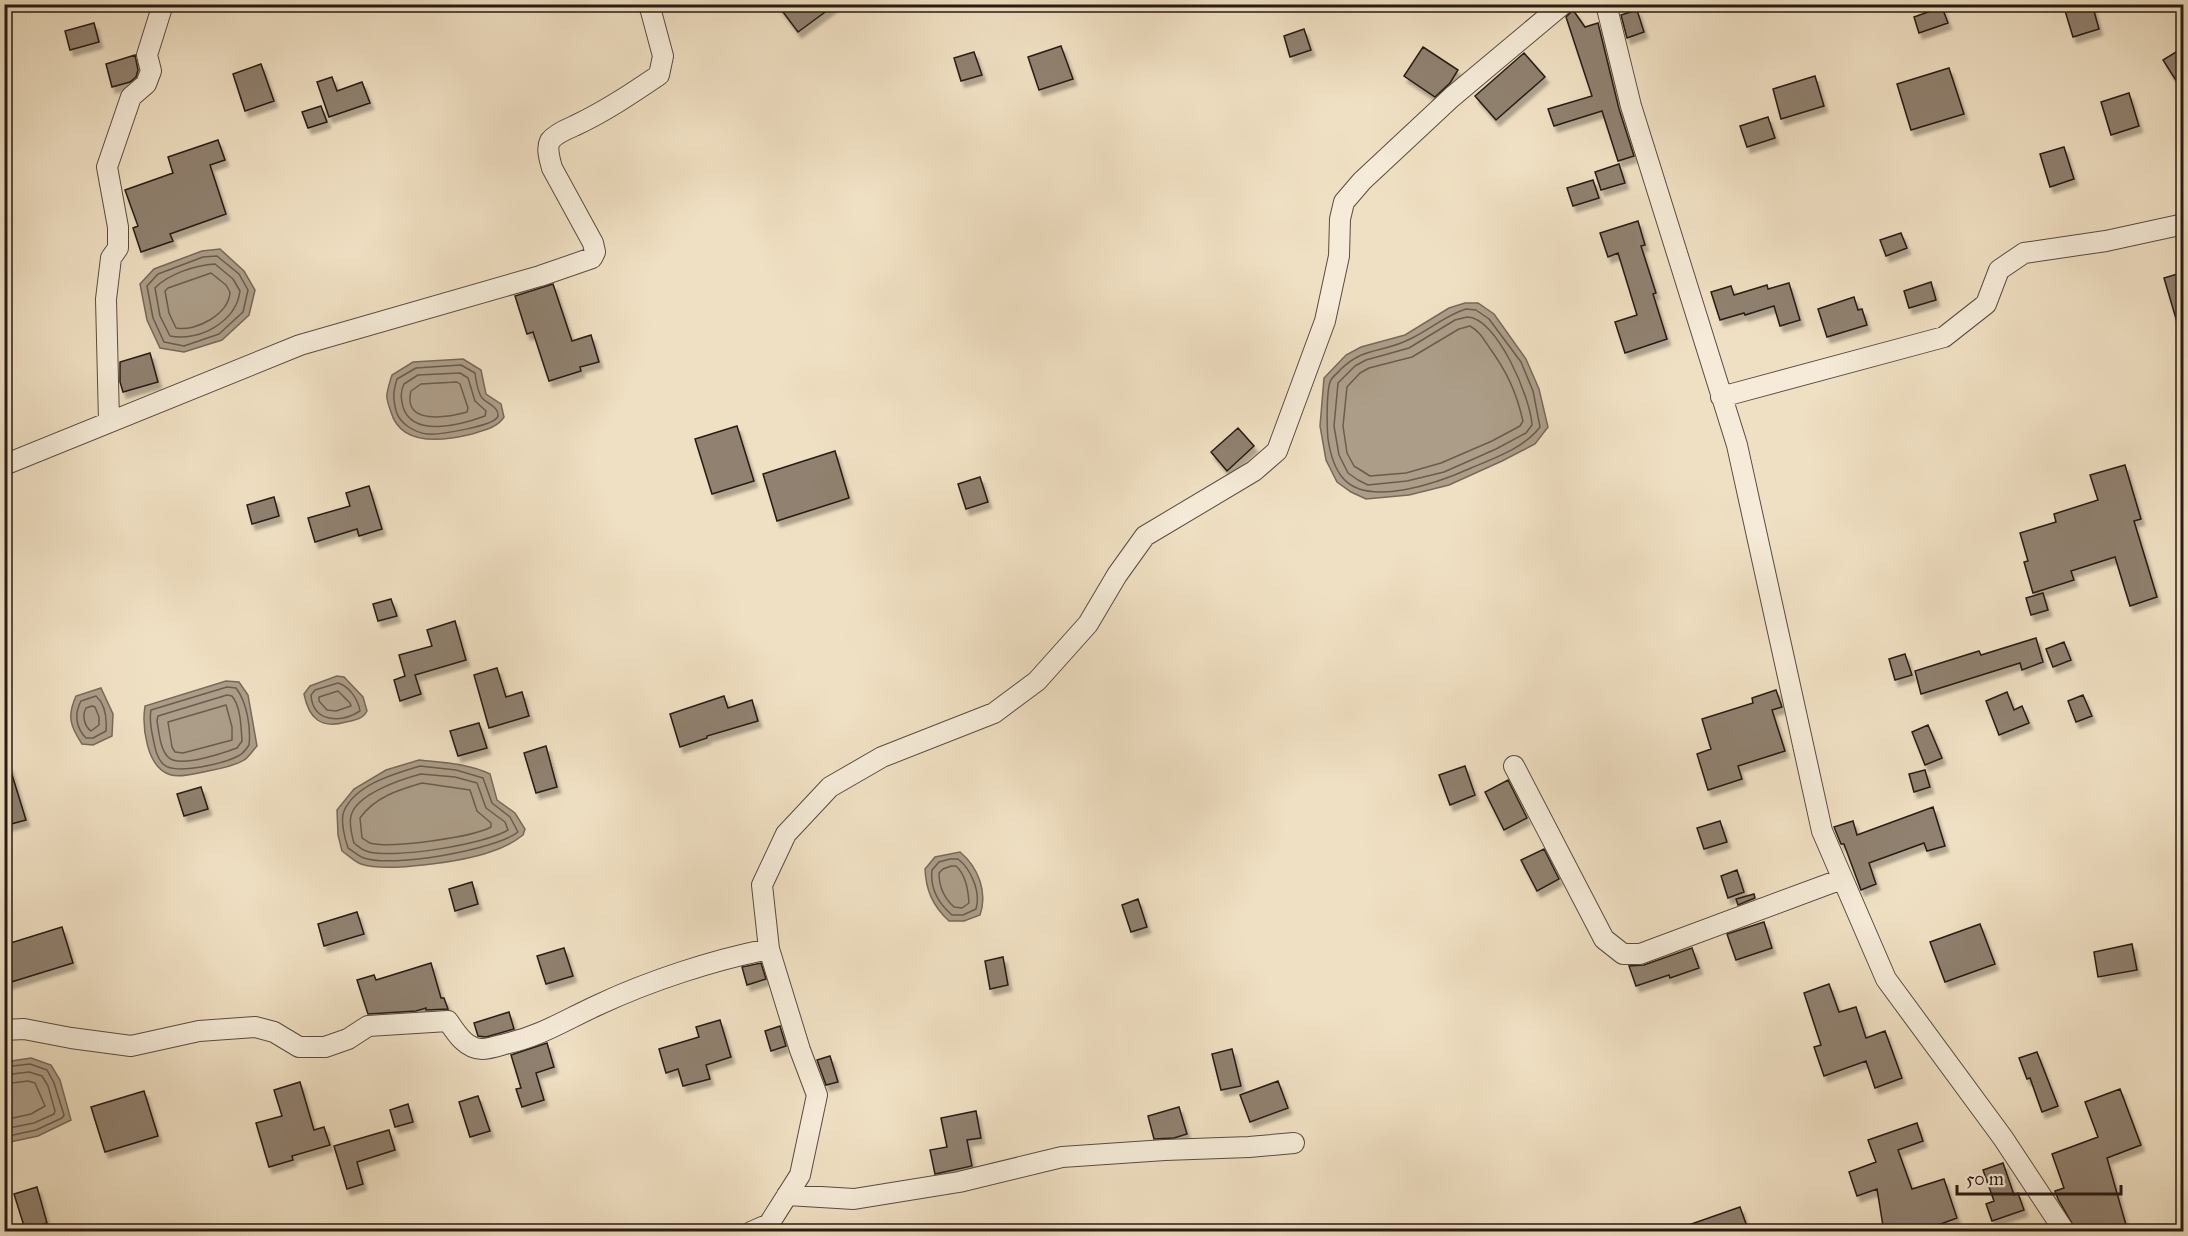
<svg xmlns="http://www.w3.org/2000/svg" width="2188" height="1236" font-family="'IM FELL Great Primer',serif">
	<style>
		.water { fill: #ac9d88; stroke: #77695a; stroke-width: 1.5 }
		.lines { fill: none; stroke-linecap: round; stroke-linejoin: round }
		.shore { stroke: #6a5c4e; stroke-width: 1.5 }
		.building { fill: #90816f; stroke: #271b14; stroke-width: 1.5; filter: url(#shadow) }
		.minor-casing { stroke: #594c40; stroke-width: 22 }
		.minor { stroke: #f5ebd8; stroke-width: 20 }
	</style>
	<defs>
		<filter id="shadow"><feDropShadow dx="3.5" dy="6" stdDeviation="1.5" flood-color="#0004"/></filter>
	</defs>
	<rect width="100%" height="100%" fill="#f0e0c3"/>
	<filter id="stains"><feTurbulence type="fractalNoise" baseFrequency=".00333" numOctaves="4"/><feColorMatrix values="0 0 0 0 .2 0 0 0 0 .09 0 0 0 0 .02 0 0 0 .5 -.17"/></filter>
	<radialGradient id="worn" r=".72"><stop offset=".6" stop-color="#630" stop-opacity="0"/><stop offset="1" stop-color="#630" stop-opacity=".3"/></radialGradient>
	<path class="water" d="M 220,249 L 244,271 L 255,290 L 249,315 L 222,340 L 184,352 L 160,348 L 147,320 L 140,284 L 154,269 L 202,251 Z
		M 1465,303 L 1478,303 L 1494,314 L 1526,359 L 1539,389 L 1548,427 L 1535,444 L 1502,461 L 1449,485 L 1409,495 L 1366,499 L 1351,492 L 1337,482 L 1326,460 L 1320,426 L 1324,378 L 1346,355 L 1361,347 L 1405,335 L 1449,308 Z
		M 463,359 L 481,370 L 486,394 L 501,404 L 504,417 C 497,428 484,430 472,434 C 444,441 401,447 391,412 C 389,406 386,399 387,394 C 388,388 390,381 392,375 L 413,362 Z
		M 337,676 L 344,677 L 363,697 L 367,711 C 363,719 355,720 346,722 C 321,729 309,719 304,694 L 310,686 Z
		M 226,681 L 239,682 L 248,695 L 257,746 C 253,750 249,757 244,760 C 235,766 218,769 208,771 C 197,773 182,778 171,775 C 146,768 142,726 145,706 Z
		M 101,688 L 113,714 L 112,736 L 93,745 L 82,744 C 70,726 67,716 76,696 Z
		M 419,760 C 444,763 467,763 490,774 L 497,800 L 515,813 L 525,829 L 523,835 C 513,843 503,848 490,852 C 464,861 387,873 361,864 C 355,862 348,855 342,851 L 338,835 L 337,810 L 354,789 L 386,770 Z
		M 960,852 C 978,867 988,892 980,915 L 964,921 L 949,921 C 933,906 926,891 925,869 L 935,857 Z
		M 31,1058 L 51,1065 L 60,1080 L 71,1120 L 38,1136 L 5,1143 L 5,1062 Z"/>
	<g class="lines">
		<path class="shore" d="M 217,256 L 239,274 L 248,290 L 243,312 L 219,334 L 184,346 L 164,342 L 153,318 L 147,286 L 158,274 L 203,257 Z
			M 215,264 L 233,279 L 240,291 C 236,322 199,342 170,336 L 160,316 L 155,288 C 168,274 196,265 215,264 Z
			M 211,273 L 226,285 L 230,292 C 229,314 196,332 176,328 L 169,313 L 165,291 L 168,288 Z
			M 1466,309 L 1476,310 L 1489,319 L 1521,362 L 1533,391 L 1540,427 C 1524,448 1495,458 1471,468 C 1440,482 1367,509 1342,477 C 1333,466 1330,452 1328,439 C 1327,428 1326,388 1331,380 C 1333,376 1338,373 1340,370 C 1364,346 1384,353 1410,339 C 1429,330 1446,315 1466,309 Z
			M 1467,317 C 1497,317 1531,399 1532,425 L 1526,433 L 1496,449 L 1444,472 L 1407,481 L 1368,485 L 1358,480 L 1348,473 L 1339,455 L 1334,426 L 1338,383 L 1355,366 L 1366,360 L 1409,348 L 1455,320 Z
			M 1470,326 C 1479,331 1483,338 1489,347 C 1507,372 1516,391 1523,421 L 1520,426 L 1492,441 L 1441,463 L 1406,473 L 1370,476 L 1354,466 L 1347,453 L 1343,426 L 1347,387 L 1360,373 L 1369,368 L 1412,357 L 1459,329 Z
			M 461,365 L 475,373 C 476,381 478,394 483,399 C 488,404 499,407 498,416 C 496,426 438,435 428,434 C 415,433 400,424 396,411 C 393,398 393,392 397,379 L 416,368 Z
			M 460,373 L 468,378 L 475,401 L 486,411 L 485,416 C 463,424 413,439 403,407 C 401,398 400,392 404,384 L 418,375 Z
			M 457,382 L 460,384 L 468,408 L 467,412 C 449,417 402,426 411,391 L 421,384 Z
			M 338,683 C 349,686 358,699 360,711 C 341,723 313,723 311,695 L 315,690 Z
			M 227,687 L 236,688 C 247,702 251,728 249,745 C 247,748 243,753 240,755 C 226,763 175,776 163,764 C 156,757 155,747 153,738 C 151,728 149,720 151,710 Z
			M 338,691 L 350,703 L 351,706 L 336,711 L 327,710 L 319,701 L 319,697 Z
			M 227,695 L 232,696 C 241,707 241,727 242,741 L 237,748 C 223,753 179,769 168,757 C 160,749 159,732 157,721 L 158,716 Z
			M 96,696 C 106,705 107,718 106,731 L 93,738 L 86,738 C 76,728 74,714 81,701 Z
			M 226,705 L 232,727 L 232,740 L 183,753 L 175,752 L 172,747 L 168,722 Z
			M 92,706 L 95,707 L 99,717 L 99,725 L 91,731 C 84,726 82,715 86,708 Z
			M 420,766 L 456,770 L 483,778 L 492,803 L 510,817 L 518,832 C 495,850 392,868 364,858 C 358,856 353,851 348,848 C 345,839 340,820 344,811 C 356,784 394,774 420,766 Z
			M 421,774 L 455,777 L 477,783 L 486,808 L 505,822 L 508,830 C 486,844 390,860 366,851 C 362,850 358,846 354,843 C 352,836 349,824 351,816 C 356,794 402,779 421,774 Z
			M 422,783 L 470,790 L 477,811 L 491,823 L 491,827 C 473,837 390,849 370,843 C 368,842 364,839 362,838 L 360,818 C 375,797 398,790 422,783 Z
			M 950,859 L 958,859 C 971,869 981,892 976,909 L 963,915 L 952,915 C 938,903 930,888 932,870 L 939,862 Z
			M 951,866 L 956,866 C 966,875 968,890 969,903 L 962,908 L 954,907 C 944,898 939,886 939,873 L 943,869 Z
			M 4,1067 L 30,1064 L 47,1070 L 54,1083 L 64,1115 L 62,1118 L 36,1130 L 4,1137
			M 4,1075 L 29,1072 L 42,1076 L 48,1086 L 55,1111 L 54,1114 L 34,1123 L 4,1129
			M 4,1084 L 28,1081 L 35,1083 L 45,1106 L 31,1114 L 4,1120"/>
	</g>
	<path class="building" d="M 777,4 L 836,4 L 798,32 Z
		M 2063,4 L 2092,4 L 2099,29 L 2073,37 Z
		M 1942,7 L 1948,23 L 1919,33 L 1914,17 Z
		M 1573,10 L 1585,27 L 1598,23 L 1619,109 L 1634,156 L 1618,161 L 1602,111 L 1554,126 L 1548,109 L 1592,96 L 1566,17 Z
		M 1637,10 L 1644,32 L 1627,38 L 1621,15 Z
		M 94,23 L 99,42 L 70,50 L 65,31 Z
		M 1304,29 L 1311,50 L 1290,57 L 1284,36 Z
		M 1061,46 L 1073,79 L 1039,90 L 1028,57 Z
		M 1423,47 L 1458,70 L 1450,83 L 1435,97 L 1404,76 Z
		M 2184,47 L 2184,93 L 2163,60 Z
		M 974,52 L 982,75 L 961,81 L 954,58 Z
		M 1524,53 L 1545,77 L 1496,120 L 1475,96 Z
		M 135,55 L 138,70 L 136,77 L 130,82 L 112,87 L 106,64 Z
		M 261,64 L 274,101 L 245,111 L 233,74 Z
		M 1949,68 L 1964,114 L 1911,130 L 1897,84 Z
		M 1815,76 L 1824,106 L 1781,119 L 1773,89 Z
		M 332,77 L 337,91 L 362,82 L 370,103 L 329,117 L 317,82 Z
		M 2129,93 L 2139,126 L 2111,135 L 2101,102 Z
		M 321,106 L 327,122 L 308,128 L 302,112 Z
		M 1768,117 L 1775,138 L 1747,147 L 1740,126 Z
		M 218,140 L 225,160 L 210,165 L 226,214 L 170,234 L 173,241 L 141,252 L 133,228 L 138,226 L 125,190 L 173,173 L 168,157 Z
		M 2064,147 L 2074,179 L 2050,187 L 2040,154 Z
		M 1619,164 L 1625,183 L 1601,190 L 1595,172 Z
		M 1593,180 L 1599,198 L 1573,206 L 1567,188 Z
		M 1638,221 L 1645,245 L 1641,246 L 1656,293 L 1653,294 L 1667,339 L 1625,353 L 1615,322 L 1637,315 L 1618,253 L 1608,257 L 1600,233 Z
		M 1901,233 L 1907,248 L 1886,256 L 1880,240 Z
		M 2184,272 L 2184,328 L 2179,329 L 2164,278 Z
		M 1931,282 L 1936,300 L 1909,308 L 1904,291 Z
		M 1789,283 L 1800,320 L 1780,326 L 1774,306 L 1745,315 L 1744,313 L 1720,320 L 1711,292 L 1731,286 L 1734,295 L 1767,285 L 1768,289 Z
		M 553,284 L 572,341 L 591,335 L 599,362 L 580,367 L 581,371 L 549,381 L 533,332 L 527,334 L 515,296 Z
		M 1854,297 L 1858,310 L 1862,309 L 1867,325 L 1827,337 L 1818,309 Z
		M 150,353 L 158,382 L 123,392 L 120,382 L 120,362 Z
		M 737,426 L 754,481 L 712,494 L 695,439 Z
		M 1238,428 L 1254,446 L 1227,471 L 1211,452 Z
		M 835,451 L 849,498 L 777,521 L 763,474 Z
		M 2125,465 L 2141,519 L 2134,521 L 2157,597 L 2130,606 L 2115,557 L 2071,571 L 2074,580 L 2033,593 L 2024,562 L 2028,561 L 2020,533 L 2056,522 L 2054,514 L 2098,500 L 2090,475 Z
		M 980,477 L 988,502 L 966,509 L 958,484 Z
		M 369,486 L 382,529 L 359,536 L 357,529 L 315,542 L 308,518 L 350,506 L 346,493 Z
		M 274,497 L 279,516 L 252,524 L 247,505 Z
		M 2043,593 L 2048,610 L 2031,615 L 2026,598 Z
		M 391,599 L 397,616 L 378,621 L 373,604 Z
		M 455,621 L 466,660 L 415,675 L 421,694 L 400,701 L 394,680 L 405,676 L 399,655 L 432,646 L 427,630 Z
		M 2036,638 L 2043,662 L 2022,670 L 2020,663 L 1921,694 L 1915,671 L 1979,651 L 1981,655 Z
		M 2064,642 L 2071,660 L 2053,667 L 2046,649 Z
		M 1905,654 L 1912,675 L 1895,680 L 1889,659 Z
		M 497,668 L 506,697 L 522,692 L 529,716 L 489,728 L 474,675 Z
		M 1776,690 L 1782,707 L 1772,710 L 1785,751 L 1738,766 L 1742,779 L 1708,790 L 1697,754 L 1711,749 L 1702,719 L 1753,703 L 1752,698 Z
		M 2007,692 L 2014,710 L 2022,706 L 2029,723 L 1999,735 L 1986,701 Z
		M 2083,695 L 2092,716 L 2076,722 L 2068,701 Z
		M 724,696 L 728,708 L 752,700 L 758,721 L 707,736 L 707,738 L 680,747 L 670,714 Z
		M 479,723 L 487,748 L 458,756 L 450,731 Z
		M 1928,725 L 1942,758 L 1925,765 L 1912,732 Z
		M 546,746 L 557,787 L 536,793 L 524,753 Z
		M 9,765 L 26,820 L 4,826 L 4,766 Z
		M 1465,766 L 1475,795 L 1450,805 L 1439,775 Z
		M 1925,770 L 1930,787 L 1914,792 L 1909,774 Z
		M 1508,780 L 1527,818 L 1504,830 L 1485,792 Z
		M 201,787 L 208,809 L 184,816 L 177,794 Z
		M 1933,807 L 1945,846 L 1927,851 L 1924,843 L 1869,863 L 1876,884 L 1861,890 L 1844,844 L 1841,844 L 1834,827 L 1853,821 L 1857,835 Z
		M 1720,821 L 1727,842 L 1704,849 L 1697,828 Z
		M 1544,849 L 1559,879 L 1537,891 L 1521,860 Z
		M 1737,870 L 1744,892 L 1728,898 L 1721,876 Z
		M 472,882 L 478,904 L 455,911 L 449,889 Z
		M 1754,894 L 1755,898 L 1738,905 L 1736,899 Z
		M 1138,899 L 1147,927 L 1131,932 L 1122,905 Z
		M 357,912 L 364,934 L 324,946 L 318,924 Z
		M 1764,922 L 1772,948 L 1736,960 L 1727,934 Z
		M 1980,924 L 1995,964 L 1945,982 L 1930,942 Z
		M 62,927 L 73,963 L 8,983 L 4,973 L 4,945 Z
		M 2132,944 L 2137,970 L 2098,977 L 2094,952 Z
		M 564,948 L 573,976 L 546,984 L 537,956 Z
		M 1692,948 L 1699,968 L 1670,978 L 1669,975 L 1636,986 L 1629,966 L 1644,965 Z
		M 1003,957 L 1008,985 L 990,989 L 985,961 Z
		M 431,963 L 441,998 L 444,998 L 448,1009 L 426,1010 L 426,1008 L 416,1011 L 368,1014 L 357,980 L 374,975 L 376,980 Z
		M 761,963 L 766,979 L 747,985 L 742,967 Z
		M 1829,984 L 1839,1012 L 1856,1007 L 1866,1038 L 1885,1031 L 1902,1078 L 1875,1088 L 1866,1061 L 1824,1076 L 1814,1047 L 1821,1045 L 1804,993 Z
		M 509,1012 L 514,1029 L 486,1037 L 478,1036 L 474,1023 Z
		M 720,1020 L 731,1057 L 706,1065 L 710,1079 L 683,1086 L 678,1069 L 666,1073 L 659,1049 L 699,1037 L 696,1027 Z
		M 780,1026 L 786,1046 L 771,1051 L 765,1031 Z
		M 547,1043 L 554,1067 L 536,1073 L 544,1100 L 522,1107 L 516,1089 L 521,1088 L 511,1055 Z
		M 1232,1049 L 1241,1086 L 1221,1090 L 1212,1054 Z
		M 2037,1052 L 2058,1106 L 2042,1112 L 2030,1078 L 2027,1079 L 2019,1058 Z
		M 830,1056 L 838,1082 L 826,1085 L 817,1060 Z
		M 1278,1081 L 1288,1108 L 1250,1122 L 1240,1095 Z
		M 300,1082 L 314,1130 L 324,1127 L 330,1145 L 292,1156 L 293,1160 L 269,1167 L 256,1123 L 282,1116 L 274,1090 Z
		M 2120,1089 L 2141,1145 L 2107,1158 L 2128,1232 L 2077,1232 L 2058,1199 L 2055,1191 L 2064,1188 L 2052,1154 L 2098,1137 L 2085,1102 Z
		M 144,1091 L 158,1136 L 105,1152 L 91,1107 Z
		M 478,1096 L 490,1131 L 470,1137 L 459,1102 Z
		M 408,1104 L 413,1122 L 395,1127 L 390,1110 Z
		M 1179,1107 L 1187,1134 L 1174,1138 L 1154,1139 L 1148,1116 Z
		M 976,1111 L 981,1138 L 967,1140 L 972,1166 L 935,1174 L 930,1150 L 947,1147 L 941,1118 Z
		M 1917,1123 L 1923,1141 L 1898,1150 L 1912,1189 L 1944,1179 L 1957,1218 L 1919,1232 L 1884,1232 L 1877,1189 L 1857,1196 L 1849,1172 L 1876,1162 L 1868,1140 Z
		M 389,1130 L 395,1150 L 357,1162 L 363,1184 L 347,1189 L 334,1146 Z
		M 2003,1163 L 2014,1195 L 2018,1193 L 2024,1210 L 1992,1221 L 1986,1204 L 1994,1201 L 1983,1170 Z
		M 37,1187 L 47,1223 L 25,1229 L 14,1194 Z
		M 1740,1207 L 1749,1232 L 1677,1232 L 1677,1229 Z"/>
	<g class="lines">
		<defs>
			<path id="minor" d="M 1606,4 L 1631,106 L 1737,445 L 1822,831 L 1886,979 L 2003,1138 L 2065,1232
				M 1721,397 L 1944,337 L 1986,304 L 1999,270 L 2024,253 L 2106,241 L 2184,224
				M 109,421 L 106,299 L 111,258 L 118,248 L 118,227 L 107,167 L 131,97 L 146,84 L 151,71 L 147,55 L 163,4
				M 4,465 L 300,345 L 540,276 L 592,258 L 595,252 L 593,243 L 552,168 C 550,160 546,149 550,141 C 555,134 567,129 574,126 C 604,112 631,94 659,75 L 663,56 L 649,4
				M 1514,766 L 1604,939 L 1623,954 L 1640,954 L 1842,879
				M 4,1030 L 24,1029 L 71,1038 L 131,1046 L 199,1031 L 255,1027 L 274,1032 L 299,1047 L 325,1047 L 348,1039 L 368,1026 L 448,1021 C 456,1033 466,1049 482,1049 C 489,1049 498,1046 505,1044 C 541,1036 565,1020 598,1005 C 649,981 713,960 769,949
				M 787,1195 L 854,1199 L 959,1182 L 1062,1157 L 1165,1150 L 1249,1147 L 1294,1143
				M 751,1232 L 769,1224 L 800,1175 L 817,1095 L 800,1050 L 769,949 L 762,885 L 786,834 L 830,787 L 882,757 L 994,713 L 1037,681 L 1088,624 L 1117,575 L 1145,536 L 1254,471 L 1277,451 L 1325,321 L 1339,256 L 1340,219 L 1344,202 L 1362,181 L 1452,97 L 1563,4"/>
		</defs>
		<use href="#minor" class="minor-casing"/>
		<use href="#minor" class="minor"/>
	</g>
	<rect width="2188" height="1236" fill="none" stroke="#f0e0c3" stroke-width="24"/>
	<rect x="6" y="6" width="2176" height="1224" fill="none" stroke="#271b14" stroke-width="3"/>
	<rect x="12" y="12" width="2164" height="1212" fill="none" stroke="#271b14" stroke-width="1.5"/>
	<path d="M1957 1185v9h164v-9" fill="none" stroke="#271b14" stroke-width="3"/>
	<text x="1966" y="1185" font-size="18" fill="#271b14" stroke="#f5ebd8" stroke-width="4.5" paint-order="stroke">50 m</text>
	<rect width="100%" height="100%" filter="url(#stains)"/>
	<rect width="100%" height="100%" fill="url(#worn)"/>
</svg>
